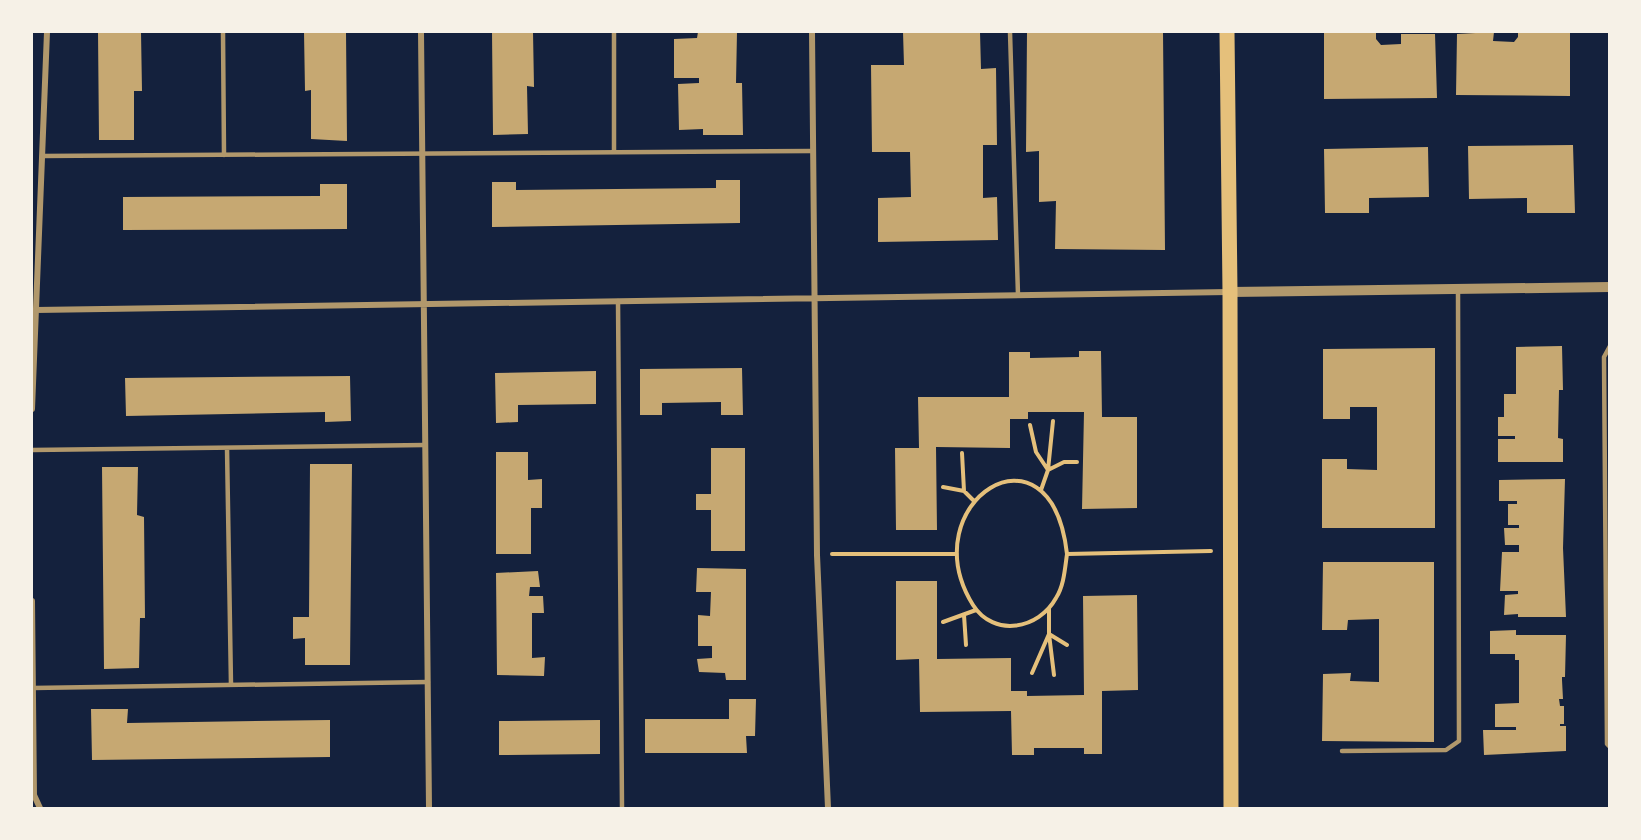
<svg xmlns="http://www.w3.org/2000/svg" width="1641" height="840" font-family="Jost,sans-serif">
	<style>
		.building { fill: #c6a872 }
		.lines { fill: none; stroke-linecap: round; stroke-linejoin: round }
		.path { stroke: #e5c07b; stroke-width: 4 }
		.service { stroke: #b1986c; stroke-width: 4.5 }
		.minor { stroke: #b1986c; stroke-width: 6 }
		.tertiary { stroke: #b1986c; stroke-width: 10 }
		.primary { stroke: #e5c07b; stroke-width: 15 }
	</style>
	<rect width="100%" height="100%" fill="#14213d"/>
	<path class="building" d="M 98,32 L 141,32 L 142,91 L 134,91 L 134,140 L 99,140 Z
		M 304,32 L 346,32 L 347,141 L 311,139 L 311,90 L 305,91 Z
		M 492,32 L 533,32 L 534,87 L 527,86 L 528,134 L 493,135 Z
		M 698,32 L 737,32 L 736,83 L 742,83 L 743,135 L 703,135 L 703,129 L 679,130 L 678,84 L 699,83 L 699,78 L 674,78 L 674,39 L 697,38 Z
		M 903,32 L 980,32 L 981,69 L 996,68 L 997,145 L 983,145 L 983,198 L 997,197 L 998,240 L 878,242 L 878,198 L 911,197 L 910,152 L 872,152 L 871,65 L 904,65 Z
		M 1027,32 L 1163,32 L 1165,250 L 1055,249 L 1056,201 L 1039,202 L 1039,151 L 1026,152 Z
		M 1324,32 L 1376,32 L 1376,39 L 1381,45 L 1401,44 L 1401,34 L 1435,34 L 1437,98 L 1324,99 Z
		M 1494,32 L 1493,41 L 1514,42 L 1518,37 L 1518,32 L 1570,32 L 1570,96 L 1456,95 L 1457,34 Z
		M 1573,145 L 1575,213 L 1527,213 L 1527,198 L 1469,199 L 1468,146 Z
		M 1428,147 L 1429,197 L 1369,198 L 1369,213 L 1325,213 L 1324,149 Z
		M 716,180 L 740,180 L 740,223 L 492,227 L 492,182 L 516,182 L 516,190 L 716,188 Z
		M 320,184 L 347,184 L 347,229 L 123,230 L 123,197 L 320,196 Z
		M 1562,346 L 1563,390 L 1559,390 L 1558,438 L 1563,439 L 1563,462 L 1498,462 L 1498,439 L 1515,439 L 1515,436 L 1498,436 L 1498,417 L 1504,417 L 1504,394 L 1516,394 L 1516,347 Z
		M 1435,348 L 1435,528 L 1322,528 L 1322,459 L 1347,459 L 1347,469 L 1377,470 L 1377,407 L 1350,407 L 1350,419 L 1323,419 L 1323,349 Z
		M 1079,351 L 1101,351 L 1102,417 L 1137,417 L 1137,508 L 1082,509 L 1084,412 L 1028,412 L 1028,419 L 1010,419 L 1010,448 L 936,447 L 937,530 L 896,530 L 895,448 L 919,448 L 918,397 L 1009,397 L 1009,352 L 1030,352 L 1030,358 L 1079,357 Z
		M 742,368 L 743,415 L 721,415 L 721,402 L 662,403 L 662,415 L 640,415 L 640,369 Z
		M 596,371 L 596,404 L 518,405 L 518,422 L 496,423 L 495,373 Z
		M 350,376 L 351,421 L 325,422 L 325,412 L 126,416 L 125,378 Z
		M 711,448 L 745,448 L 745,551 L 711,551 L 711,510 L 696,510 L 696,494 L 711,494 Z
		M 496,452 L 528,452 L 528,480 L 542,479 L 542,508 L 531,508 L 531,554 L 496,554 Z
		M 310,464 L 352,464 L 350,665 L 305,665 L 305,638 L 293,639 L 293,617 L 309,617 Z
		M 102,467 L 138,467 L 137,515 L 144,517 L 145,618 L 140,618 L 139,668 L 104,669 Z
		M 1565,479 L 1563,548 L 1566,617 L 1518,617 L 1518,614 L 1504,615 L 1505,595 L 1518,594 L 1518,591 L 1500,591 L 1502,552 L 1519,552 L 1519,545 L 1505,545 L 1504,528 L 1519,528 L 1519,525 L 1508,525 L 1508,504 L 1517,504 L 1517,501 L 1499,501 L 1499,480 Z
		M 1323,562 L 1434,562 L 1434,742 L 1322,741 L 1323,674 L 1351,673 L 1350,681 L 1379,682 L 1379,619 L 1348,620 L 1347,630 L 1322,630 Z
		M 697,568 L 746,569 L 746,680 L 726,680 L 725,673 L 699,672 L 697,659 L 712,658 L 712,646 L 698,646 L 698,615 L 710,616 L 711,592 L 696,592 Z
		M 538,571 L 540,587 L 530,587 L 529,596 L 543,596 L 544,613 L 532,613 L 532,658 L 545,657 L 544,676 L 497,675 L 496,573 Z
		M 896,581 L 937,581 L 937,659 L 1011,658 L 1011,691 L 1027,691 L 1027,696 L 1084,695 L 1083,596 L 1137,595 L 1138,690 L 1102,691 L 1102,754 L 1084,754 L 1084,748 L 1034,748 L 1034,755 L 1012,755 L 1011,711 L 920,712 L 919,659 L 896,660 Z
		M 1516,630 L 1516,635 L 1566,635 L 1565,677 L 1562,677 L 1562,680 L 1563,699 L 1559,699 L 1560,706 L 1564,706 L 1564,724 L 1560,724 L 1560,726 L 1566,726 L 1566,751 L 1484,755 L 1483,730 L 1516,730 L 1516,727 L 1495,727 L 1495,704 L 1519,703 L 1519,660 L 1515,660 L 1515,654 L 1490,654 L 1490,631 Z
		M 729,699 L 756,699 L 755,736 L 746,736 L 747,753 L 645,753 L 645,719 L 729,719 Z
		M 91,709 L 128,709 L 127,723 L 330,720 L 330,757 L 92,760 Z
		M 600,720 L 600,754 L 499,755 L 499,721 Z"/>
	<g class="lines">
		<path class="path" d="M 1030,425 L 1036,452 L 1048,470
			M 962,453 L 964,491
			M 1048,470 L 1053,421
			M 943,487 L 964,491 L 974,501
			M 1041,490 L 1048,470 L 1064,462 L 1077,462
			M 832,554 L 957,554
			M 1067,554 C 1051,412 910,503 973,605 C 994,638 1039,629 1056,598 C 1064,586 1065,568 1067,554 L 1211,551
			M 1049,609 L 1049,634 L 1067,645
			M 964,615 L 966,645
			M 943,622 L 976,610
			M 1049,634 L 1054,675
			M 1032,673 L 1049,634"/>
		<path class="service" d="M 223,32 L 224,155
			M 614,32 L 614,152
			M 1010,32 L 1018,295
			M 42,156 L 813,151
			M 618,301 L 622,808
			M 1610,346 L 1604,357 L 1607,744 L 1610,747
			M 227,448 L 231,685
			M 32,450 L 425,445
			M 33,688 L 428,682
			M 1342,751 L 1446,750 L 1459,741 L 1458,289"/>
		<path class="minor" d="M 421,32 L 429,808
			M 812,32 L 817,555 L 828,808
			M 36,310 L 1229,292
			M 32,409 L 47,32
			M 32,601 L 34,795 L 40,808"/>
		<path class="tertiary" d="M 1230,292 L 1610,287"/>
		<path class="primary" d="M 1227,32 L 1230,292 L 1231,808"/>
	</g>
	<rect width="1641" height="840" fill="none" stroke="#f6f1e7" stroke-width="66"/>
</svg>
